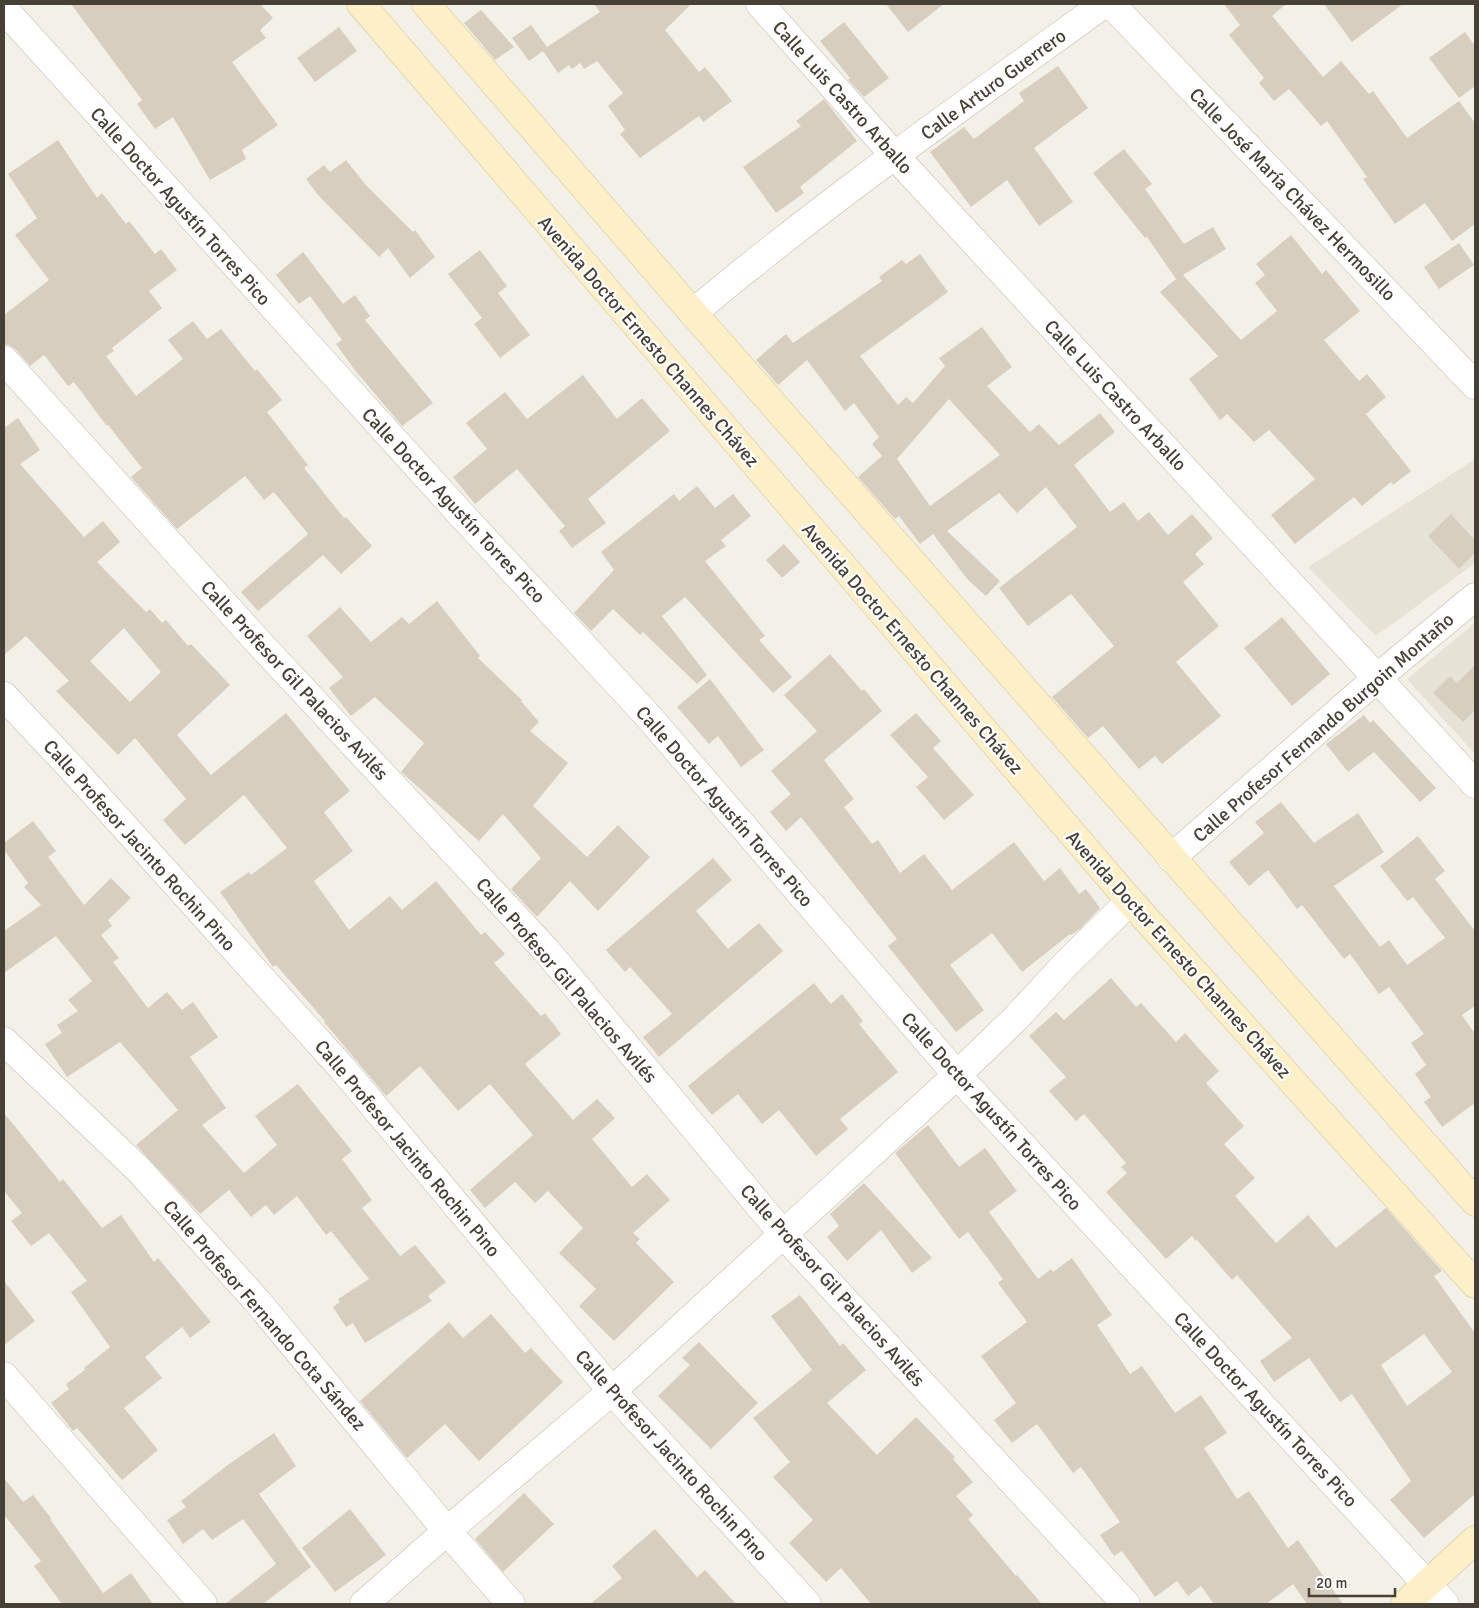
<svg xmlns="http://www.w3.org/2000/svg" width="1479" height="1608" font-family="Signika,sans-serif">
	<style>
		.residential { fill: #e7e2d6 }
		.building { fill: #d8cec0; fill-rule: evenodd }
		.lines { fill: none; stroke-linecap: round; stroke-linejoin: round }
		.street-casing { stroke: #c2baad; stroke-width: 29 }
		.secondary-casing { stroke: #d2c399; stroke-width: 29 }
		.street { stroke: #fff; stroke-width: 28 }
		.secondary { stroke: #fdf0c8; stroke-width: 28 }
		.labels { text-anchor: middle; stroke-width: 4.5; stroke-linejoin: round; paint-order: stroke }
		.street-label { font-size: 19px; fill: #474037; stroke: #fff }
	</style>
	<rect width="100%" height="100%" fill="#f3f0e8"/>
	<path class="residential" d="M 1475,459 L 1475,563 L 1376,636 L 1308,567 Z
		M 1475,623 L 1475,754 L 1407,679 Z"/>
	<path class="building" d="M 71,4 L 260,4 L 273,18 L 260,30 L 266,38 L 232,62 L 278,125 L 242,150 L 246,159 L 210,180 L 173,117 L 155,129 L 137,104 L 142,100 Z
		M 594,4 L 691,4 L 665,30 L 699,72 L 705,67 L 732,101 L 703,122 L 699,116 L 640,158 L 620,134 L 625,130 L 608,106 L 623,93 L 597,61 L 584,69 L 580,63 L 572,69 L 569,65 L 558,73 L 543,51 L 529,61 L 512,38 L 531,25 L 547,47 L 600,12 Z
		M 886,4 L 944,4 L 908,32 Z
		M 1224,4 L 1286,4 L 1272,16 L 1323,77 L 1341,61 L 1369,94 L 1373,91 L 1407,138 L 1459,101 L 1475,123 L 1475,224 L 1452,241 L 1425,203 L 1395,224 L 1363,179 L 1367,177 L 1327,121 L 1321,126 L 1289,89 L 1274,101 L 1259,83 L 1264,78 L 1229,35 L 1240,25 Z
		M 1324,4 L 1403,4 L 1352,42 Z
		M 481,10 L 514,47 L 495,60 L 464,23 Z
		M 844,22 L 889,78 L 864,97 L 848,80 L 850,78 L 820,41 Z
		M 339,27 L 357,51 L 315,82 L 297,58 Z
		M 1465,32 L 1475,46 L 1475,86 L 1459,98 L 1429,58 Z
		M 1058,66 L 1088,108 L 1034,148 L 1073,202 L 1039,226 L 1007,180 L 971,207 L 930,152 L 964,127 L 974,139 L 1024,101 L 1019,93 Z
		M 824,99 L 857,141 L 800,187 L 804,193 L 776,213 L 743,167 L 801,126 L 796,121 Z
		M 58,140 L 97,198 L 102,193 L 126,224 L 129,221 L 155,254 L 161,249 L 177,270 L 149,291 L 162,308 L 112,348 L 114,351 L 106,356 L 136,396 L 183,359 L 168,340 L 193,321 L 207,339 L 221,329 L 255,371 L 257,369 L 282,400 L 267,412 L 308,465 L 304,468 L 344,518 L 346,517 L 372,546 L 341,574 L 323,555 L 258,611 L 241,592 L 308,534 L 274,492 L 264,500 L 245,476 L 177,529 L 131,477 L 142,468 L 108,425 L 106,425 L 74,382 L 68,386 L 44,355 L 30,366 L 15,349 L 9,345 L 4,345 L 4,315 L 49,280 L 15,235 L 37,218 L 8,174 Z
		M 1124,149 L 1152,184 L 1145,189 L 1184,244 L 1213,227 L 1226,249 L 1183,275 L 1241,340 L 1277,311 L 1255,283 L 1265,275 L 1256,264 L 1291,235 L 1322,274 L 1326,270 L 1360,311 L 1324,340 L 1359,381 L 1367,374 L 1386,397 L 1366,414 L 1411,471 L 1393,485 L 1391,482 L 1362,506 L 1354,497 L 1295,544 L 1271,515 L 1315,479 L 1269,430 L 1254,442 L 1227,414 L 1220,420 L 1189,379 L 1218,356 L 1160,292 L 1176,279 L 1147,237 L 1145,238 L 1093,173 Z
		M 346,160 L 365,184 L 413,232 L 415,230 L 435,257 L 410,278 L 388,248 L 379,257 L 318,195 L 306,179 L 324,165 L 330,172 Z
		M 1459,243 L 1474,265 L 1439,289 L 1424,267 Z
		M 480,250 L 507,286 L 498,293 L 530,335 L 500,358 L 474,324 L 482,318 L 448,274 Z
		M 303,252 L 343,304 L 355,295 L 370,316 L 365,320 L 433,403 L 402,426 L 354,369 L 336,344 L 342,340 L 310,296 L 299,304 L 276,275 Z
		M 920,254 L 948,292 L 860,356 L 898,405 L 906,397 L 913,403 L 945,366 L 939,358 L 982,327 L 1012,367 L 987,386 L 1030,432 L 1039,424 L 1059,445 L 1100,413 L 1115,432 L 1074,465 L 1110,512 L 1124,502 L 1138,521 L 1149,512 L 1168,535 L 1192,514 L 1213,538 L 1195,554 L 1204,564 L 1183,582 L 1219,626 L 1176,662 L 1221,716 L 1162,764 L 1155,756 L 1139,769 L 1103,726 L 1088,738 L 1052,697 L 1114,646 L 1071,594 L 1028,626 L 999,588 L 1077,527 L 1046,487 L 1017,513 L 999,493 L 947,531 L 1000,581 L 986,596 L 968,580 L 933,534 L 920,544 L 899,516 L 895,519 L 858,477 L 882,456 L 872,444 L 879,437 L 854,403 L 845,411 L 807,360 L 778,385 L 756,360 L 786,334 L 793,343 L 882,281 L 879,277 L 902,260 L 906,264 ZM 949,399 L 1000,455 L 930,506 L 897,459 Z
		M 583,375 L 617,419 L 642,398 L 670,431 L 588,499 L 606,523 L 572,548 L 559,531 L 565,526 L 517,469 L 475,504 L 453,477 L 487,449 L 466,423 L 505,392 L 527,419 Z
		M 18,418 L 40,450 L 20,464 L 84,537 L 103,521 L 120,542 L 97,562 L 146,612 L 150,609 L 162,623 L 166,620 L 188,646 L 191,644 L 230,685 L 177,735 L 211,775 L 286,713 L 350,791 L 324,812 L 353,851 L 314,881 L 349,930 L 390,896 L 402,910 L 436,881 L 481,935 L 485,932 L 505,954 L 494,963 L 541,1016 L 545,1013 L 561,1034 L 525,1064 L 573,1120 L 597,1099 L 615,1118 L 592,1139 L 632,1187 L 647,1174 L 670,1200 L 633,1233 L 640,1239 L 636,1243 L 674,1282 L 614,1341 L 579,1306 L 596,1289 L 559,1253 L 583,1228 L 548,1191 L 535,1203 L 515,1182 L 485,1208 L 470,1190 L 533,1135 L 490,1084 L 458,1111 L 420,1066 L 386,1096 L 324,1022 L 325,1021 L 276,965 L 273,967 L 220,892 L 249,872 L 251,875 L 287,848 L 244,795 L 185,845 L 163,820 L 186,799 L 135,738 L 118,755 L 56,691 L 69,681 L 26,636 L 4,655 L 4,428 ZM 124,628 L 161,672 L 130,702 L 90,661 Z
		M 697,486 L 715,508 L 733,494 L 751,516 L 721,540 L 726,546 L 705,561 L 765,636 L 759,640 L 792,677 L 773,693 L 685,597 L 662,616 L 707,675 L 697,684 L 643,632 L 640,635 L 613,609 L 591,631 L 574,613 L 614,570 L 601,552 L 674,494 L 679,501 Z
		M 1451,514 L 1475,540 L 1475,553 L 1459,569 L 1428,536 Z
		M 784,544 L 800,562 L 782,578 L 766,560 Z
		M 437,601 L 480,656 L 478,658 L 522,700 L 521,701 L 539,722 L 530,731 L 568,763 L 533,806 L 587,857 L 618,825 L 650,857 L 598,911 L 570,881 L 537,917 L 511,889 L 541,858 L 503,814 L 479,841 L 401,772 L 424,743 L 375,697 L 351,716 L 329,688 L 343,677 L 307,636 L 340,607 L 371,642 L 402,617 L 409,624 Z
		M 1282,617 L 1330,674 L 1292,706 L 1244,648 Z
		M 830,654 L 862,691 L 864,689 L 882,711 L 824,760 L 854,799 L 844,807 L 872,844 L 878,840 L 900,873 L 924,854 L 952,890 L 1014,842 L 1044,881 L 1060,868 L 1079,894 L 1086,889 L 1100,908 L 1080,929 L 1071,935 L 1070,934 L 1022,972 L 992,933 L 950,965 L 984,1010 L 956,1032 L 888,946 L 897,939 L 801,817 L 786,831 L 770,812 L 791,794 L 771,771 L 817,731 L 784,695 Z
		M 1475,665 L 1475,710 L 1463,722 L 1433,693 L 1450,676 L 1457,683 Z
		M 710,679 L 764,750 L 741,767 L 718,736 L 709,744 L 677,707 Z
		M 916,713 L 941,741 L 933,748 L 974,795 L 944,820 L 916,787 L 928,777 L 890,735 Z
		M 1364,715 L 1370,723 L 1373,720 L 1436,788 L 1420,802 L 1374,752 L 1348,772 L 1326,744 Z
		M 1281,802 L 1314,843 L 1358,813 L 1384,852 L 1334,886 L 1380,947 L 1389,940 L 1407,965 L 1445,938 L 1413,897 L 1407,901 L 1380,866 L 1418,836 L 1445,871 L 1435,879 L 1475,931 L 1475,1006 L 1462,1015 L 1475,1034 L 1475,1103 L 1442,1127 L 1424,1102 L 1431,1097 L 1415,1074 L 1426,1065 L 1411,1043 L 1424,1034 L 1389,987 L 1379,994 L 1350,954 L 1344,959 L 1302,905 L 1297,909 L 1268,870 L 1249,886 L 1229,862 L 1264,833 L 1255,822 Z
		M 33,821 L 56,851 L 48,857 L 84,905 L 111,878 L 131,898 L 108,920 L 112,926 L 101,935 L 119,958 L 113,962 L 148,1008 L 167,992 L 182,1010 L 193,1002 L 218,1037 L 190,1057 L 226,1108 L 202,1125 L 244,1173 L 277,1145 L 255,1116 L 298,1084 L 352,1151 L 342,1159 L 372,1200 L 362,1208 L 400,1256 L 415,1245 L 446,1282 L 428,1296 L 432,1301 L 365,1343 L 353,1323 L 346,1327 L 333,1307 L 340,1302 L 338,1299 L 369,1279 L 331,1231 L 326,1235 L 297,1196 L 274,1215 L 266,1205 L 251,1217 L 229,1190 L 200,1214 L 136,1145 L 178,1110 L 120,1042 L 67,1077 L 45,1044 L 62,1033 L 57,1025 L 78,1011 L 68,1000 L 92,981 L 56,936 L 4,973 L 4,931 L 41,905 L 24,887 L 28,883 L 4,850 L 4,843 Z
		M 713,858 L 732,880 L 696,911 L 728,949 L 759,923 L 783,951 L 659,1057 L 643,1037 L 672,1014 L 630,967 L 625,972 L 606,950 Z
		M 1111,978 L 1136,1007 L 1141,1003 L 1176,1042 L 1185,1033 L 1219,1071 L 1206,1083 L 1244,1126 L 1224,1144 L 1255,1178 L 1235,1196 L 1276,1243 L 1308,1215 L 1336,1248 L 1386,1208 L 1442,1271 L 1434,1276 L 1475,1333 L 1475,1494 L 1424,1538 L 1390,1500 L 1411,1481 L 1352,1394 L 1340,1402 L 1309,1358 L 1274,1382 L 1260,1361 L 1292,1338 L 1237,1275 L 1232,1280 L 1197,1240 L 1196,1241 L 1192,1236 L 1166,1259 L 1106,1192 L 1127,1173 L 1121,1167 L 1126,1163 L 1084,1114 L 1076,1121 L 1049,1091 L 1066,1077 L 1029,1036 L 1056,1012 L 1064,1020 ZM 1424,1334 L 1452,1372 L 1407,1406 L 1381,1365 Z
		M 814,983 L 831,1004 L 842,994 L 863,1021 L 859,1024 L 898,1072 L 840,1119 L 848,1129 L 816,1156 L 779,1110 L 762,1124 L 738,1094 L 712,1115 L 688,1086 Z
		M 4,1113 L 60,1182 L 63,1179 L 102,1228 L 121,1215 L 154,1262 L 158,1258 L 211,1322 L 190,1338 L 182,1327 L 145,1357 L 162,1378 L 124,1408 L 158,1450 L 122,1480 L 77,1428 L 73,1431 L 51,1403 L 69,1389 L 66,1384 L 85,1370 L 84,1368 L 110,1347 L 71,1292 L 87,1281 L 49,1233 L 31,1246 L 11,1221 L 22,1213 L 4,1191 Z
		M 928,1125 L 959,1167 L 985,1148 L 1017,1191 L 989,1212 L 1038,1279 L 1051,1269 L 1053,1272 L 1072,1258 L 1112,1315 L 1097,1325 L 1130,1374 L 1142,1366 L 1175,1413 L 1201,1395 L 1227,1433 L 1204,1448 L 1237,1499 L 1249,1491 L 1288,1548 L 1298,1540 L 1343,1604 L 1307,1604 L 1293,1584 L 1266,1604 L 1214,1604 L 1201,1586 L 1188,1596 L 1177,1581 L 1155,1597 L 1122,1551 L 1114,1556 L 1100,1535 L 1120,1522 L 1081,1467 L 1073,1473 L 1037,1424 L 1012,1443 L 994,1420 L 1016,1403 L 981,1356 L 1027,1322 L 998,1283 L 1003,1279 L 968,1232 L 959,1239 L 895,1153 Z
		M 864,1183 L 932,1258 L 912,1273 L 881,1230 L 847,1261 L 827,1237 L 839,1226 L 830,1214 Z
		M 4,1281 L 35,1321 L 4,1345 Z
		M 800,1295 L 840,1346 L 843,1343 L 866,1370 L 827,1403 L 877,1455 L 916,1417 L 955,1457 L 953,1459 L 973,1482 L 956,1496 L 973,1515 L 968,1519 L 1016,1576 L 1017,1575 L 1042,1604 L 871,1604 L 841,1568 L 826,1582 L 789,1543 L 813,1520 L 773,1477 L 790,1462 L 753,1418 L 812,1370 L 771,1316 Z
		M 491,1314 L 525,1353 L 531,1348 L 563,1382 L 479,1461 L 445,1424 L 407,1458 L 360,1401 L 449,1322 L 463,1338 Z
		M 699,1342 L 758,1403 L 711,1449 L 658,1396 L 690,1365 L 682,1358 Z
		M 274,1433 L 296,1466 L 259,1494 L 311,1567 L 263,1604 L 225,1604 L 276,1564 L 243,1519 L 212,1540 L 203,1529 L 183,1544 L 167,1520 L 186,1507 L 181,1501 L 229,1464 Z
		M 4,1478 L 23,1502 L 33,1495 L 51,1518 L 50,1519 L 103,1593 L 131,1573 L 153,1604 L 62,1604 L 34,1566 L 41,1561 L 4,1515 Z
		M 524,1493 L 554,1524 L 503,1572 L 475,1539 Z
		M 350,1509 L 386,1555 L 335,1592 L 302,1548 Z
		M 655,1529 L 697,1577 L 705,1570 L 736,1604 L 590,1604 L 622,1578 L 612,1566 Z"/>
	<g class="lines">
		<defs>
			<path id="street" d="M 760,4 L 895,156 L 1475,784
				M 1111,4 L 1475,385
				M 4,9 L 458,511 L 648,716 L 957,1075 L 1445,1604
				M 693,313 C 824,203 965,104 1104,4
				M 4,360 L 261,645 L 545,949 L 783,1234 L 1126,1604
				M 4,696 L 77,774 L 342,1068 L 612,1391 L 807,1604
				M 1171,858 L 1377,678 L 1475,597
				M 4,1041 L 139,1170 L 257,1301 L 447,1531 L 511,1604
				M 4,1376 L 203,1604
				M 364,1604 L 447,1531 L 612,1391 L 957,1075 L 1016,1018 L 1067,963 L 1130,901"/>
			<path id="secondary" d="M 361,4 L 1130,901 L 1475,1284
				M 426,4 L 693,313 L 1475,1202
				M 1405,1604 L 1475,1540"/>
		</defs>
		<use href="#street" class="street-casing"/>
		<use href="#secondary" class="secondary-casing"/>
		<use href="#street" class="street"/>
		<use href="#secondary" class="secondary"/>
	</g>
	<g class="labels">
		<g class="street-label">
			<text transform="translate(993 84) rotate(-36)" y="7">Calle Arturo Guerrero</text>
			<text transform="translate(843 97) rotate(48)" y="7">Calle Luis Castro Arballo</text>
			<text transform="translate(1293 194) rotate(46)" y="7">Calle José María Chávez Hermosillo</text>
			<text transform="translate(181 206) rotate(48)" y="7">Calle Doctor Agustín Torres Pico</text>
			<text transform="translate(649 341) rotate(49)" y="7">Avenida Doctor Ernesto Channes Chávez</text>
			<text transform="translate(1116 395) rotate(47)" y="7">Calle Luis Castro Arballo</text>
			<text transform="translate(454 505) rotate(47)" y="7">Calle Doctor Agustín Torres Pico</text>
			<text transform="translate(913 648) rotate(49)" y="7">Avenida Doctor Ernesto Channes Chávez</text>
			<text transform="translate(295 680) rotate(47)" y="7">Calle Profesor Gil Palacios Avilés</text>
			<text transform="translate(1323 727) rotate(-41)" y="7">Calle Profesor Fernando Burgoin Montaño</text>
			<text transform="translate(725 806) rotate(49)" y="7">Calle Doctor Agustín Torres Pico</text>
			<text transform="translate(140 845) rotate(48)" y="7">Calle Profesor Jacinto Rochin Pino</text>
			<text transform="translate(1179 954) rotate(48)" y="7">Avenida Doctor Ernesto Channes Chávez</text>
			<text transform="translate(567 980) rotate(49)" y="7">Calle Profesor Gil Palacios Avilés</text>
			<text transform="translate(992 1111) rotate(48)" y="7">Calle Doctor Agustín Torres Pico</text>
			<text transform="translate(408 1148) rotate(50)" y="7">Calle Profesor Jacinto Rochin Pino</text>
			<text transform="translate(833 1285) rotate(48)" y="7">Calle Profesor Gil Palacios Avilés</text>
			<text transform="translate(265 1315) rotate(49)" y="7">Calle Profesor Fernando Cota Sández</text>
			<text transform="translate(1266 1409) rotate(47)" y="7">Calle Doctor Agustín Torres Pico</text>
			<text transform="translate(672 1455) rotate(48)" y="7">Calle Profesor Jacinto Rochin Pino</text>
		</g>
	</g>
	<rect width="1479" height="1608" fill="none" stroke="#474037" stroke-width="10"/>
	<path d="M1309 1588v8h86v-8" fill="none" stroke="#474037" stroke-width="2.5"/>
	<text x="1316" y="1588" font-size="15" fill="#474037" stroke="#ffffff" stroke-width="4" paint-order="stroke">20 m</text>
</svg>
